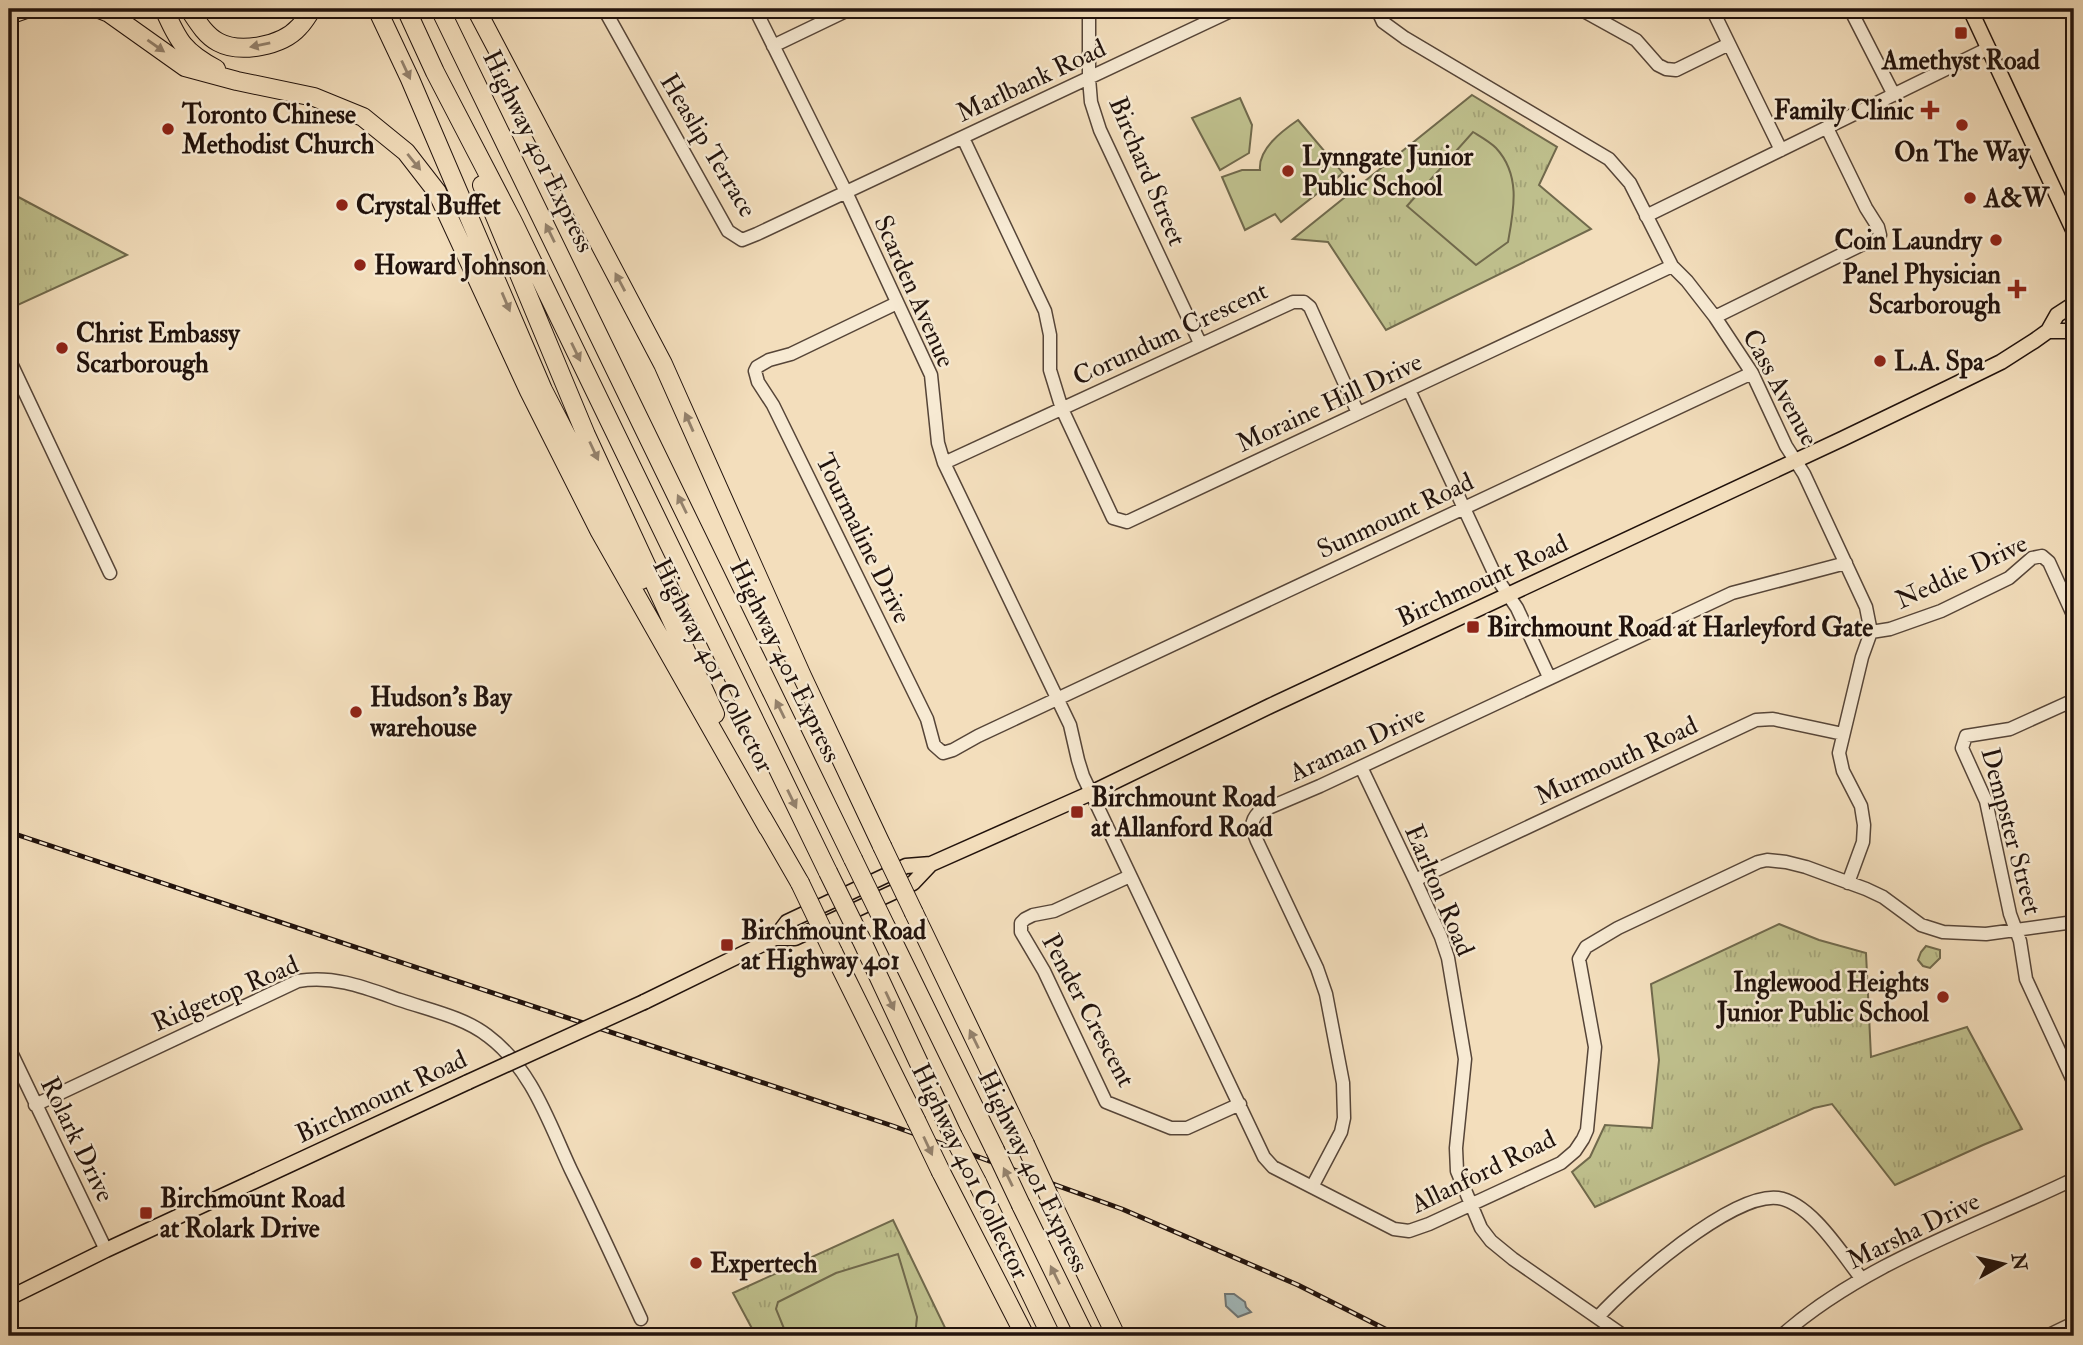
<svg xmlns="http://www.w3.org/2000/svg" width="2083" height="1345" font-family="'IM FELL Double Pica',serif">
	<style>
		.grass { fill: url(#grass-tufts); stroke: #70694c; stroke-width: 2 }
		.garden { fill: #bfc08d; stroke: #70694c; stroke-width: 2 }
		.water { fill: #a1b9bc; stroke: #6e7676; stroke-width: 2 }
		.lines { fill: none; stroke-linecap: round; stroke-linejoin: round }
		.minor-casing { stroke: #564538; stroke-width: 15 }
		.major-casing { stroke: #21120c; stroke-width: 17 }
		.highway-casing { stroke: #21120c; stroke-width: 20 }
		.minor { stroke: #f7ead3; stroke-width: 12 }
		.major { stroke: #f3debc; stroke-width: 14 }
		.highway { stroke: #f3debc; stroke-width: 18 }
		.rail-casing { stroke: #21120c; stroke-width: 5 }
		.rail { stroke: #f7ead3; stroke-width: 2.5; stroke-dasharray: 8; stroke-linecap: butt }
		.major-bridge-casing { stroke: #21120c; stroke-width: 17; stroke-linecap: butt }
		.highway-bridge-casing { stroke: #21120c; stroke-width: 20; stroke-linecap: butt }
		.major-bridge { stroke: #f3debc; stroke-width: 14 }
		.highway-bridge { stroke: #f3debc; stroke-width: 18 }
		.oneway { fill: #94826d }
		.poi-dot { fill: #8f2418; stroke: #f7ead3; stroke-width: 2.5 }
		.labels { text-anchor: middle; stroke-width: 5; stroke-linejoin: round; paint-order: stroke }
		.poi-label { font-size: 26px; font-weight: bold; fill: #21120c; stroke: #f7ead3; text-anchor: start }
		.street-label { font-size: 26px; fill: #21120c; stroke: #f7ead3 }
	</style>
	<defs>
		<pattern id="grass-tufts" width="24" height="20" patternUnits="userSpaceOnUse" patternTransform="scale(1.75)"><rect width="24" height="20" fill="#bfc08d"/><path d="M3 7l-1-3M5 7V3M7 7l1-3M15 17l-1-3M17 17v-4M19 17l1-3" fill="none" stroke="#a4a478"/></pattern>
	</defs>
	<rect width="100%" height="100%" fill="#f3debc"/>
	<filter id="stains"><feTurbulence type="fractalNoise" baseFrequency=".00286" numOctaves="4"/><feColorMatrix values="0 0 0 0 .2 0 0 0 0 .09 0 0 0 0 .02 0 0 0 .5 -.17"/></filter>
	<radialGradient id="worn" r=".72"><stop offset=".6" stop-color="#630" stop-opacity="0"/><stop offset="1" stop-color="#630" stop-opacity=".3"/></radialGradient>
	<path class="grass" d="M 1472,95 L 1557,147 L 1539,185 L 1591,229 L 1386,330 L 1328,242 L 1293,239 Z
		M 9,192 L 127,255 L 9,309 Z
		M 1779,924 L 1819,940 L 1866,953 L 1871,1057 L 1967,1027 L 2022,1129 L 1983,1145 L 1895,1185 L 1832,1104 L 1814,1108 L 1595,1207 L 1572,1172 L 1590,1157 L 1605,1125 L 1652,1128 L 1659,1060 L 1651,984 Z
		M 1926,946 L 1940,950 L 1940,958 L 1930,968 L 1923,966 L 1918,960 L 1921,952 Z
		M 893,1220 L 949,1336 L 756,1336 L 733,1293 Z"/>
	<path class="garden" d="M 1240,98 L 1252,125 L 1249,153 L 1220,170 L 1192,118 Z
		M 1298,120 L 1343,173 L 1281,222 L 1275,214 L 1245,230 L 1222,177 L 1242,170 L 1260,170 C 1258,149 1282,131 1298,120 Z
		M 1473,132 C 1481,137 1490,142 1496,148 C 1521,175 1514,209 1508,242 L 1476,265 L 1407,206 Z
		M 898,1254 L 917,1317 L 915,1336 L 787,1336 L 776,1309 L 778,1302 L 836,1273 Z"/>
	<path class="water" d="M 1225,1294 L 1234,1294 L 1245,1302 L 1246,1307 L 1251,1312 L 1238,1317 L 1226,1306 Z"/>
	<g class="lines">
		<defs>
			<path id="minor" d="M 604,9 L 728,231 L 742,240 L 757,234 L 1235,9
				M 755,9 L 846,192 L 931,375 L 938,443 L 944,463 L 1070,725 L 1078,760 L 1083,776 L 1264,1157 L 1273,1167 L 1394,1229 L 1409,1231 L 1429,1224 L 1561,1163 L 1575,1151 L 1583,1139 L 1587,1130 L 1595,1047 L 1579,959 L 1586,947 L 1618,928 L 1758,862 L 1767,860 L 1786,862 L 1806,867 L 1866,889 L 1883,897 L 1921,925 L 1943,932 L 1986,934 L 2074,922
				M 1087,9 L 1089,15 L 1089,78 L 1091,102 L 1100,130 L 1200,343
				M 1377,9 L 1383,22 L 1405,38 L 1609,159 L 1630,183 L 1672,266 L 1687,281 L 1715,317 L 1752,373 L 1786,446 L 1804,474 L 1866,607 L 1871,632 L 1862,657 L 1839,753 L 1843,771 L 1861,806 L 1864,825 L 1863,842 L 1848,883
				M 1580,9 L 1636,40 L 1658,65 L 1666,69 L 1676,70 L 1729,44
				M 1712,9 L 1781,150
				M 1850,9 L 1894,95
				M 773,46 L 850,9
				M 963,138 L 1045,311 L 1050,335 L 1050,370 L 1062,409 L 1113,518 L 1127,522 L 1672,266
				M 1646,216 L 1989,48
				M 897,303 L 791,354 L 769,360 L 757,367 L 755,371 L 758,382 L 773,405 L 927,719 L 934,745 L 943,753 L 953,750 L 978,736 L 1042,706 L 1752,373
				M 1715,317 L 1861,245 L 1875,241 L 1880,235 L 1878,227 L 1866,208 L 1827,128
				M 9,359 L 110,573
				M 1409,390 L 1496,577 L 1517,608 L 1549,677
				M 944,463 L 1293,302 L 1304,302 L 1310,307 L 1358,413
				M 1871,632 L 1890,629 L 1941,611 L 2009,578 L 2032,558 L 2042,556 L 2049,562 L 2074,617
				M 2074,700 L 2010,729 L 1966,736 L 1962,748 L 1986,801 L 2010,914 L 2020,941 L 2026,979 L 2074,1083
				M 1361,767 L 1415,880 L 1441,937 L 1448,958 L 1465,1059 L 1456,1148 L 1457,1171 L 1481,1228 L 1491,1241 L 1513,1259 L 1624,1336
				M 1130,876 L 1054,911 L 1033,915 L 1025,919 L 1021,923 L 1021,932 L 1044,971 L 1106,1102 L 1171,1128 L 1187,1128 L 1240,1104
				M 1415,880 L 1756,720 L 1773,719 L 1843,734
				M 9,1048 L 106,1250
				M 35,1105 L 298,981 C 335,975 366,988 400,1000 C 429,1010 464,1017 488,1036 C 532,1069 549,1123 571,1170 C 595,1219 618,1269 641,1319
				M 1312,1187 L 1341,1132 L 1344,1118 L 1343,1083 L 1326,994 L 1317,968 L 1257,841 C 1252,829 1249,822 1259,812 L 1320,786 L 1732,593 L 1846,563
				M 1598,1317 C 1628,1284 1732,1192 1778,1198 C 1811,1203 1842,1254 1861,1278
				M 1781,1336 C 1865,1262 1975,1227 2074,1179
				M 2047,1336 L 2074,1323"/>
			<path id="major" d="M 1970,9 L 2074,232
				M 2048,331 L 2069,331 L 2074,327
				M 775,938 L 795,938 L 913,883 L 931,864
				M 644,1002 L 775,938 L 787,922 L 906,866 L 931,864 L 1091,793 L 1270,706 L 1842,439 L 1950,387 L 2001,362 L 2034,341 L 2048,331 L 2057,315 L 2074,304
				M 9,1298 L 106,1250 L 468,1082"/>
			<path id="highway" d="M 99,9 L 109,13 L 185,67 L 237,81 L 314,97 L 363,117 L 406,152 L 437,192 L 529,391 L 599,530 L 768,828
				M 164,9 C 178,41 184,52 216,69
				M 189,9 C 197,21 205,35 218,42 C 240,54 282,46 299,27 C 304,22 308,15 312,9
				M 377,9 L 410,79 L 543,390 L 641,580
				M 406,9 L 435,72 L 513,222 L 828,872
				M 440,9 L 853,859
				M 476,9 L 663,364 L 802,676 L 882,846
				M 9,15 L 26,9
				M 482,185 L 586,435 L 715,714
				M 762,817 L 800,883
				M 914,913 L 1025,1144
				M 886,927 L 995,1150
				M 861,939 L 952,1134
				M 833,952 L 916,1120
				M 941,1172 L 1025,1336
				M 977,1182 L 1051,1336
				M 1021,1205 L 1085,1336
				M 1055,1209 L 1116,1336"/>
		</defs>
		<use href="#minor" class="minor-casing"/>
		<use href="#major" class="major-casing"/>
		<use href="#highway" class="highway-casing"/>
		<use href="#minor" class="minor"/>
		<use href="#major" class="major"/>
		<use href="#highway" class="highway"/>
		<defs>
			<path id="rail" d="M 9,832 L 893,1126 L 1122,1209 L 1298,1285 L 1399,1336"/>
		</defs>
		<use href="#rail" class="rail-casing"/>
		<use href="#rail" class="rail"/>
		<defs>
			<path id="major-bridge" d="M 468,1082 L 644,1002"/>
			<path id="highway-bridge" d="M 882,846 L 914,913
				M 853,859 L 886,927
				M 828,872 L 861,939
				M 800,883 L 833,952
				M 916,1120 L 941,1172
				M 952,1134 L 977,1182
				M 1025,1144 L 1055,1209
				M 995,1150 L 1021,1205"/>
		</defs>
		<use href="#major-bridge" class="major-bridge-casing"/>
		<use href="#highway-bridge" class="highway-bridge-casing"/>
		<use href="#major-bridge" class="major-bridge"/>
		<use href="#highway-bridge" class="highway-bridge"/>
	</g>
	<defs><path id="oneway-solid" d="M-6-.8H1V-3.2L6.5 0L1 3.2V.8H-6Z" transform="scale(1.75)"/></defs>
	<g class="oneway">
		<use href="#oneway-solid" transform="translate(260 45) rotate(168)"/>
		<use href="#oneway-solid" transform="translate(156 46) rotate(35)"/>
		<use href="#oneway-solid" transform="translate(406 70) rotate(65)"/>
		<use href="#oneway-solid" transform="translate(414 162) rotate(51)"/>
		<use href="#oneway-solid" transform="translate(550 233) rotate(-116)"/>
		<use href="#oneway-solid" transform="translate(620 282) rotate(-118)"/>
		<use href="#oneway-solid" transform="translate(506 302) rotate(67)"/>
		<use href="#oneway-solid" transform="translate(576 352) rotate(64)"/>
		<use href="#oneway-solid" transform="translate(689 422) rotate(-114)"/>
		<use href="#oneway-solid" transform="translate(594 451) rotate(65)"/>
		<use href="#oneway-solid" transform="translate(682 504) rotate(-116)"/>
		<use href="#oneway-solid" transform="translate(780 709) rotate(-116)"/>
		<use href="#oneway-solid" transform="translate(792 799) rotate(64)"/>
		<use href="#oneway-solid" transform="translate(890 1001) rotate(65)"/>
		<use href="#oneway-solid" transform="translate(974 1039) rotate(-116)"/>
		<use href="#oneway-solid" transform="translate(928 1146) rotate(65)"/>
		<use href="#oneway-solid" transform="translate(1008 1177) rotate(-116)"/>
		<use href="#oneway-solid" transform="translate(1055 1275) rotate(-116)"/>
	</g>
	<g class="poi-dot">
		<rect x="1954" y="26" width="14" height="14" rx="3.5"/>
		<path d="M1926.5 99.5h7v7h7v7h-7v7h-7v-7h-7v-7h7z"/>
		<circle cx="1962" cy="125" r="7"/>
		<circle cx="168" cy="129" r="7"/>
		<circle cx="1288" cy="171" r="7"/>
		<circle cx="1970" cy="198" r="7"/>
		<circle cx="342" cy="205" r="7"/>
		<circle cx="1996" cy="240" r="7"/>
		<circle cx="360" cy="265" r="7"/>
		<path d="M2013.5 278.5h7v7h7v7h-7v7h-7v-7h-7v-7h7z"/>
		<circle cx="62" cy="348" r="7"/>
		<circle cx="1880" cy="361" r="7"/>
		<rect x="1466" y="620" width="14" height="14" rx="3.5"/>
		<circle cx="356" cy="712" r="7"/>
		<rect x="1070" y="805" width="14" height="14" rx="3.5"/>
		<rect x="720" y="938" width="14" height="14" rx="3.5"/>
		<circle cx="1943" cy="997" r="7"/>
		<rect x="139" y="1206" width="14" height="14" rx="3.5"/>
		<circle cx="696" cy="1263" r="7"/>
	</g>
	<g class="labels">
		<g class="poi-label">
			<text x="1961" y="69" text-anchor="middle">Amethyst Road</text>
			<text x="1914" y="119" text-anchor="end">Family Clinic</text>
			<text x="182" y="123">Toronto Chinese<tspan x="182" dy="30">Methodist Church</tspan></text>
			<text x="1962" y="161" text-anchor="middle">On The Way</text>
			<text x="1302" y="165">Lynngate Junior<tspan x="1302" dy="30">Public School</tspan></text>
			<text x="1984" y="207">A&amp;W</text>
			<text x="356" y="214">Crystal Buffet</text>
			<text x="1982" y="249" text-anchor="end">Coin Laundry</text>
			<text x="374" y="274">Howard Johnson</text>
			<text x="2001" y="283" text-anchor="end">Panel Physician<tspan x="2001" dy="30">Scarborough</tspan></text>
			<text x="76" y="342">Christ Embassy<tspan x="76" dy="30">Scarborough</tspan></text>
			<text x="1894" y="370">L.A. Spa</text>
			<text x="1487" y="636">Birchmount Road at Harleyford Gate</text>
			<text x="370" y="706">Hudson's Bay<tspan x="370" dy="30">warehouse</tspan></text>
			<text x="1091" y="806">Birchmount Road<tspan x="1091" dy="30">at Allanford Road</tspan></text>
			<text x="741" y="939">Birchmount Road<tspan x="741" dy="30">at Highway 401</tspan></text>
			<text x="1929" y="991" text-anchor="end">Inglewood Heights<tspan x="1929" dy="30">Junior Public School</tspan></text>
			<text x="160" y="1207">Birchmount Road<tspan x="160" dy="30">at Rolark Drive</tspan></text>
			<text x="710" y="1272">Expertech</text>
		</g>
		<g class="street-label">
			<text transform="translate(1031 80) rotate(-25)" y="9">Marlbank Road</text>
			<text transform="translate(709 145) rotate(59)" y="9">Heaslip Terrace</text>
			<text transform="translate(539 151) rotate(64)" y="9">Highway 401 Express</text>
			<text transform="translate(1148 171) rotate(67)" y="9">Birchard Street</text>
			<text transform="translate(915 291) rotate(66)" y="9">Scarden Avenue</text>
			<text transform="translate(1170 333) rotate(-25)" y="9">Corundum Crescent</text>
			<text transform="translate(1781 387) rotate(61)" y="9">Cass Avenue</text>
			<text transform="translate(1329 402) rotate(-25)" y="9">Moraine Hill Drive</text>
			<text transform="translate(1395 515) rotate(-25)" y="9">Sunmount Road</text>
			<text transform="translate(864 538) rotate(64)" y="9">Tourmaline Drive</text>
			<text transform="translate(1961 571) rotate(-25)" y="9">Neddie Drive</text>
			<text transform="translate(1482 580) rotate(-25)" y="9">Birchmount Road</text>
			<text transform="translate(786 661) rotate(64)" y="9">Highway 401 Express</text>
			<text transform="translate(714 665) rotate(63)" y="9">Highway 401 Collector</text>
			<text transform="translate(1357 743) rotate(-25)" y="9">Araman Drive</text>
			<text transform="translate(1616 760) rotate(-25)" y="9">Murmouth Road</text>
			<text transform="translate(2012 831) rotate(75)" y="9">Dempster Street</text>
			<text transform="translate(1440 890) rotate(67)" y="9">Earlton Road</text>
			<text transform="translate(225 993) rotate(-23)" y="9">Ridgetop Road</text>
			<text transform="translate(1089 1010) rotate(62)" y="9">Pender Crescent</text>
			<text transform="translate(381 1096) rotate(-25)" y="9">Birchmount Road</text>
			<text transform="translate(78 1139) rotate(64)" y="9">Rolark Drive</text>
			<text transform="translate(971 1171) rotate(64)" y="9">Highway 401 Collector</text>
			<text transform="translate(1034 1171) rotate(64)" y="9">Highway 401 Express</text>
			<text transform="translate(1483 1171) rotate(-26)" y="9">Allanford Road</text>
			<text transform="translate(1913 1230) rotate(-26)" y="9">Marsha Drive</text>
		</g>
	</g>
	<rect width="2083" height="1345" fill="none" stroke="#f3debc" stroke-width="35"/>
	<rect x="10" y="10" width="2062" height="1324" fill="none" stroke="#21120c" stroke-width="3.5"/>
	<rect x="18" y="18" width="2048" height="1310" fill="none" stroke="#21120c" stroke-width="2"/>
	<g transform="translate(2003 1264) rotate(82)" stroke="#f7ead3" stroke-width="5" paint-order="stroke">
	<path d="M0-5L12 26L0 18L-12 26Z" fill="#21120c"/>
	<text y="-10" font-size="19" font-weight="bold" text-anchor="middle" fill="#21120c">N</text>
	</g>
	<rect width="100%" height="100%" filter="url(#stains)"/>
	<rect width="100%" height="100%" fill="url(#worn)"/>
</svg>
